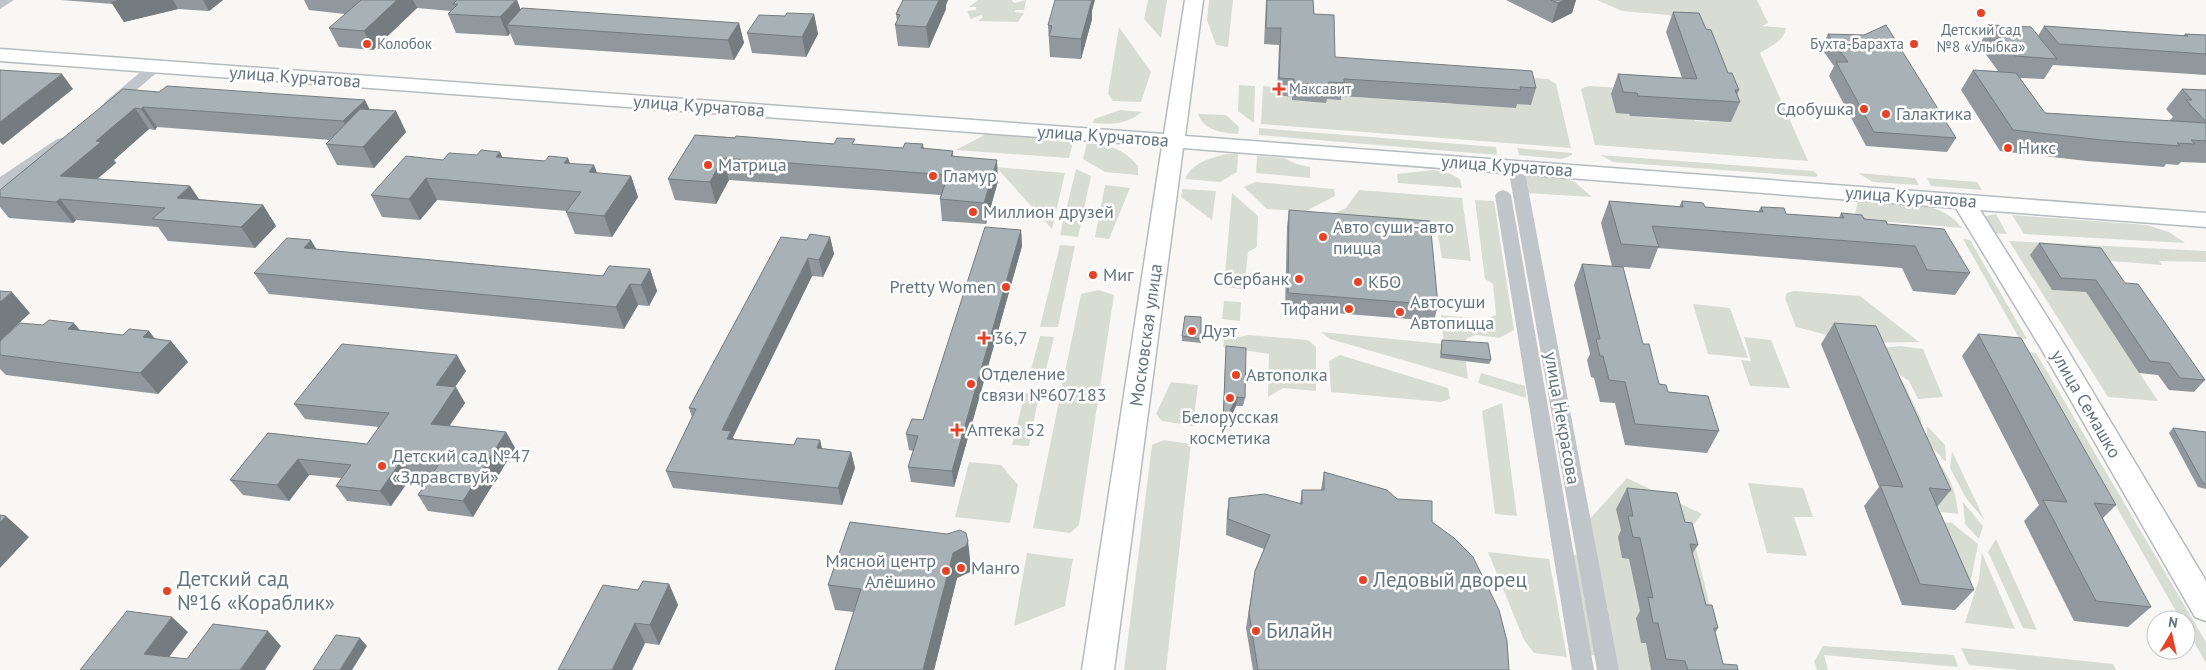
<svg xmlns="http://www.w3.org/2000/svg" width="2206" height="670" font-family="'PT Sans',sans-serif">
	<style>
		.green { fill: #d8ddd3 }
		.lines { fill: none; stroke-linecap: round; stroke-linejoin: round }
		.secondary-casing { stroke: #b5bbbf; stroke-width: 3 }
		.street { fill: #c0c5c9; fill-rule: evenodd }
		.secondary { fill: #fff; fill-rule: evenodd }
		.wall { fill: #90989d }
		.shaded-wall { fill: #757c7f }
		.building { fill: #a7b1b6; stroke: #757c7f }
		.poi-dot { fill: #e74225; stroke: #fff; stroke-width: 2 }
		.labels { text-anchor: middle; stroke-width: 5; stroke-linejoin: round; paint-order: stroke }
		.far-poi-label { font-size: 15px; fill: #627580; stroke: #fff; text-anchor: start }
		.street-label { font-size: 18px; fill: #627580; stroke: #fff }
		.poi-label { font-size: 18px; fill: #627580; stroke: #fff; text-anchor: start }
		.near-poi-label { font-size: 21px; fill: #627580; stroke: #fff; text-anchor: start }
	</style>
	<rect width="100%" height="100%" fill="#f8f7f4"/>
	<path class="green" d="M 978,0 L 1013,0 L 1012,1 L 1015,3 L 1026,0 L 1024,10 L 1016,10 L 1014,12 L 1024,13 L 1018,22 L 978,21 L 983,17 L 981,15 L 971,19 L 967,11 L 976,10 L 976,7 L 969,7 Z
		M 1148,0 L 1167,0 L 1161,38 L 1144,19 Z
		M 1209,0 L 1233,0 L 1228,47 L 1216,45 L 1207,20 Z
		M 1597,0 L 1757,0 L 1768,23 L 1762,26 L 1786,28 C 1784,41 1771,46 1760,53 L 1808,161 L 1595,145 L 1581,89 L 1588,86 L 1624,88 L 1616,112 L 1629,114 L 1630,116 L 1664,119 L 1693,117 L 1695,121 L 1709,122 L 1685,20 L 1668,15 L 1622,11 Z
		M 1119,27 L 1151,72 L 1141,102 L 1113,101 L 1108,94 Z
		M 1496,75 L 1548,79 L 1556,84 L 1571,148 L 1261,124 L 1263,86 L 1277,87 L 1277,95 L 1292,97 L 1292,100 L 1326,99 L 1341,92 L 1356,97 L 1452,104 Z
		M 1239,85 L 1255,86 L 1254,123 L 1238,111 Z
		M 1120,110 L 1142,112 C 1127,124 1111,125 1093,123 L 1094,119 Z
		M 1198,114 L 1226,115 L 1239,127 L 1238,134 C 1223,133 1204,131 1198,114 Z
		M 1259,128 L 1496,147 L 1497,155 L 1259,135 Z
		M 988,133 L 1074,139 L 1069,158 L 956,150 Z
		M 1087,143 C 1108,144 1124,149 1138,166 L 1138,175 L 1105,172 L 1083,159 Z
		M 1517,148 L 1572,153 L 1572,155 L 1562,159 L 1519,155 Z
		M 1227,154 L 1238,154 L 1237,172 L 1220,182 L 1185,179 C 1193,162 1210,158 1227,154 Z
		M 1600,155 L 1813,171 L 1818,175 L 1816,177 L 1613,162 Z
		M 1257,156 L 1284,158 L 1296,164 L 1310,167 L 1310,178 L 1256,173 Z
		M 996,167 L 1065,173 L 1052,229 Z
		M 1076,169 L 1091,176 L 1078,237 L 1060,235 Z
		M 1433,170 L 1449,173 L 1460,179 L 1462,188 L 1398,183 L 1397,174 Z
		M 1858,173 L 1915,178 L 1919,185 L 1873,182 Z
		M 1523,176 L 1565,179 L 1575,182 L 1592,197 L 1526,193 Z
		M 1927,178 L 1977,182 L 1982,190 L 1931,186 Z
		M 1255,182 L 1334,189 L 1335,196 L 1306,211 L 1267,209 L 1244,187 Z
		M 1105,185 L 1130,188 L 1109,239 L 1095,237 Z
		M 1182,189 L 1216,191 L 1212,220 L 1181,197 Z
		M 1359,190 L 1462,198 L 1471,261 L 1442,258 L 1437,230 L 1319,220 L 1346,208 Z
		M 1232,193 L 1258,216 L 1257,247 L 1248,252 L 1244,289 L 1224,287 Z
		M 1475,200 L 1494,201 L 1514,330 L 1499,338 L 1476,335 L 1467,338 L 1464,346 L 1468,379 L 1330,339 L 1321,332 L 1444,344 L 1441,315 L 1486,319 L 1496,315 L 1493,284 L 1485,279 Z
		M 1858,201 L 1923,205 C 1938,209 1953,215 1962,228 L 1854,219 Z
		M 1996,214 L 2007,234 L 1987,233 L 1982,221 L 1986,216 Z
		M 2012,215 L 2147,225 L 2169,232 L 2185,243 L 2024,234 Z
		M 1963,239 L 1970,240 L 2027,339 L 2019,338 Z
		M 2009,241 L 2206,251 L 2206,262 L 2159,261 L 2162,265 L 2031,255 L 2052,290 L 2086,292 L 2158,401 L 2108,397 Z
		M 1060,245 L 1075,246 L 1058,327 L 1040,327 Z
		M 1098,290 L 1114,295 L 1079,525 L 1070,533 L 1033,528 L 1081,294 Z
		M 1794,291 L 1860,296 L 1919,342 L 1858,343 L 1796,327 L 1785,298 L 1787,293 Z
		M 1224,301 L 1241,302 L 1240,321 L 1222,319 Z
		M 1693,304 L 1730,308 L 1748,358 L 1708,354 Z
		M 1249,335 L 1308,340 L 1316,347 L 1316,391 L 1283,388 L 1268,397 L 1269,354 L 1223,347 L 1224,340 Z
		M 1040,336 L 1054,337 L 1043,382 L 1028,381 Z
		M 1744,337 L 1771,340 L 1790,388 L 1750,386 L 1741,360 L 1751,361 Z
		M 1900,346 L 1923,349 L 1943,397 L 1918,399 L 1909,381 L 1879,361 L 1882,348 Z
		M 2028,352 L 2036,353 L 2206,642 L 2206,663 L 2186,628 L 2186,620 L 2181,620 Z
		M 1340,355 L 1448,388 L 1450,399 L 1441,402 L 1331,392 L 1329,361 Z
		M 1874,364 L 1903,382 L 1921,419 L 1921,442 C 1942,465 1956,481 1958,514 L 1941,512 Z
		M 1481,373 L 1525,386 L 1526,398 L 1478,383 Z
		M 1171,382 L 1198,385 L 1193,426 L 1162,421 L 1156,414 Z
		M 1025,393 L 1039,395 L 1029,446 L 1012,445 Z
		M 1502,403 L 1517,516 L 1495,514 L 1482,411 Z
		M 1927,426 L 1945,445 L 1946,462 L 1927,442 Z
		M 1164,440 L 1191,444 L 1166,670 L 1124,670 L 1152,445 Z
		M 1952,451 L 1985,521 L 1966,498 L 1950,468 Z
		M 969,462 L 1001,465 L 1018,485 L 1010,523 L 955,517 Z
		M 1627,478 L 1702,514 L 1691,527 L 1725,670 L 1614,670 L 1587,522 Z
		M 1748,483 L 1803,488 L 1813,517 L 1794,517 L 1807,556 L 1767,553 Z
		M 1963,502 L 1983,526 L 1979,539 L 1965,524 Z
		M 1921,520 L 1952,523 L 1978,544 L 1971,580 L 1958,607 Z
		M 1996,539 L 2037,630 L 2023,628 L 1988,552 Z
		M 1488,552 L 1549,559 L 1567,657 L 1534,653 L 1524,640 Z
		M 1027,553 L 1073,559 L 1065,606 L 1014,626 Z
		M 1982,553 L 2015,629 L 1965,623 L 1979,579 Z
		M 1569,554 L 1584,556 L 1600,656 L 1584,654 Z
		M 1823,646 L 1954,655 L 1958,667 L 1824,655 L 1828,670 L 1817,670 L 1814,662 Z
		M 1961,648 L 2113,664 L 2116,670 L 2019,670 L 1969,665 Z"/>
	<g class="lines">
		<defs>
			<path id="secondary" d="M 1185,0 L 1203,0 L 1185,136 L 2206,213 L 2206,227 L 1980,210 L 2061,339 L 2206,581 L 2206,621 L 2195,617 L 2042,350 L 1956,208 L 1183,148 L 1114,670 L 1082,670 L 1162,146 L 0,61 L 0,49 L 1164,134 Z"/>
		</defs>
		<use href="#secondary" class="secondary-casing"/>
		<path class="street" d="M 0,0 L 14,0 L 0,9 Z
			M 155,63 L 160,64 L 162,67 L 160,70 L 115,108 L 105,108 L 103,105 L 105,102 L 150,64 Z
			M 62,138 L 67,139 L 69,142 L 67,145 L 5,187 L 0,189 L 0,177 L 57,139 Z
			M 1516,162 L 1521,164 L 1524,167 L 1619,670 L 1597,670 L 1508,167 L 1511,164 Z
			M 1503,190 L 1508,192 L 1511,195 L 1594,670 L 1572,670 L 1495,195 L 1498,192 Z"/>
		<use href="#secondary" class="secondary"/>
	</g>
	<path class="wall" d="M 61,0 L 223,0 L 209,11 L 178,9 L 124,22 L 113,4 Z
		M 304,0 L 517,0 L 520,10 L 739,23 L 744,43 L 734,60 L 515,45 L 510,33 L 508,36 L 456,33 L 448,14 L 451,11 L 417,8 L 373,50 L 339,47 L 329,28 L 345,14 L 309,10 Z
		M 903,0 L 948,0 L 946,5 L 946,9 L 929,48 L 898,46 L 895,25 L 897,21 L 896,14 Z
		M 1266,0 L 1313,0 L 1314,14 L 1335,57 L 1536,88 L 1531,105 L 1517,104 L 1516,108 L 1341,96 L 1341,100 L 1327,99 L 1326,103 L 1292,100 L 1292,97 L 1277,95 L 1279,45 L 1264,44 Z
		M 1506,0 L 1576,0 L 1572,13 L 1552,23 Z
		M 1092,11 L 1092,19 L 1081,59 L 1050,57 L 1048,25 Z
		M 1673,12 L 1728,73 L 1739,90 L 1737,95 L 1740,102 L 1731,122 L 1630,116 L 1629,114 L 1616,113 L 1611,94 L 1618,74 L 1682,78 L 1666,32 Z
		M 814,14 L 818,34 L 806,57 L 752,53 L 747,33 L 785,16 Z
		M 1991,25 L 2038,36 L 2044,26 L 2183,36 L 2185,34 L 2206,35 L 2206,75 L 2053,65 L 2044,79 L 2020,78 L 2045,113 L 2170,121 L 2170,120 L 2173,117 L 2166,109 L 2182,89 L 2206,90 L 2206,163 L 2181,162 L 2178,165 L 2166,164 L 2164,167 L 2087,161 L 2000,151 L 1961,90 L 1973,70 L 1998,71 L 1979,45 Z
		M 1828,34 L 1956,138 L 1947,152 L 1866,146 L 1829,76 L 1834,66 L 1821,48 Z
		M 123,89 L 396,111 L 406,132 L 374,168 L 337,165 L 326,144 L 330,140 L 157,127 L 155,130 L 149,129 L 114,160 L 116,163 L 97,179 L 190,186 L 199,199 L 263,205 L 276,226 L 255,248 L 168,241 L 158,227 L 76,220 L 73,223 L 9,218 L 0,207 L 0,190 Z
		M 695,135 L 903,148 L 923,144 L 924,149 L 953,151 L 953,156 L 998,181 L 986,224 L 942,221 L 940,199 L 941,195 L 729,180 L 716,204 L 675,200 L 668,179 Z
		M 500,152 L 502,157 L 570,163 L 597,173 L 631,176 L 638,197 L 612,237 L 575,234 L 566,212 L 567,211 L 437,200 L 420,220 L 382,217 L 371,195 L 443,160 Z
		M 1609,201 L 1679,207 L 1682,201 L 1705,207 L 1758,212 L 1761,207 L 1786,214 L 1839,218 L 1841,213 L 1887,224 L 1970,273 L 1955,295 L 1913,291 L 1902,268 L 1658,248 L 1650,269 L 1612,266 L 1601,223 Z
		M 1289,210 L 1438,305 L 1434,321 L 1285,309 L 1287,226 Z
		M 1021,230 L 1022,246 L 954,487 L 911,482 L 908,467 L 913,451 L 909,450 L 906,434 L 923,420 Z
		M 830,237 L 834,254 L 823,277 L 812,276 L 733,437 L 734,439 L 794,445 L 820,440 L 822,449 L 851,452 L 855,468 L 842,505 L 673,488 L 666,471 L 692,417 L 689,408 L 807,240 Z
		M 2039,243 L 2125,283 L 2205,380 L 2194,392 L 2169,390 L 2158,375 L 2139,373 L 2086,292 L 2052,290 L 2030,255 Z
		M 316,249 L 603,276 L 650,269 L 657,291 L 649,306 L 638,305 L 624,329 L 269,294 L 254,273 Z
		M 1582,264 L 1659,384 L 1668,392 L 1719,431 L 1707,453 L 1625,445 L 1615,403 L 1600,402 L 1594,378 L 1591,377 L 1587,360 L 1590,354 L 1574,285 Z
		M 1834,323 L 1951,490 L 1937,507 L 1974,590 L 1955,610 L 1902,605 L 1864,506 L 1879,487 L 1821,344 Z
		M 79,330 L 171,341 L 188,362 L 158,394 L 6,375 L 0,369 L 0,341 Z
		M 1978,334 L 2116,505 L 2102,519 L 2151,607 L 2128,627 L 2074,621 L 2024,521 L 2039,505 L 1962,356 Z
		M 1182,336 L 1201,339 L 1201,343 L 1182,341 Z
		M 1442,340 L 1491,360 L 1489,364 L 1440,358 Z
		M 1226,346 L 1245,398 L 1243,406 L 1236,406 L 1222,434 Z
		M 466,371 L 455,387 L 465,403 L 449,426 L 506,432 L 515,448 L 473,517 L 428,511 L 418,495 L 430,478 L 412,476 L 391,506 L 347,501 L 336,486 L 341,478 L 309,475 L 289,501 L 243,495 L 230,480 L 268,433 L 367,444 L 379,427 L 305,419 L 294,404 Z
		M 2173,428 L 2206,432 L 2206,489 L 2198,487 L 2169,433 Z
		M 1324,472 L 1397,499 L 1432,522 L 1509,670 L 1253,670 L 1246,628 L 1255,571 L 1264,549 L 1226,535 L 1227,513 L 1229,498 L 1300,504 L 1302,490 L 1321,490 Z
		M 1627,488 L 1685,522 L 1698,545 L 1692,554 L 1706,605 L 1718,628 L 1715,633 L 1723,664 L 1738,670 L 1651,670 L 1646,643 L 1641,643 L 1636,618 L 1640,611 L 1629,559 L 1622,558 L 1618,537 L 1621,530 L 1616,509 Z
		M 971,567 L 970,572 L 957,578 L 934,670 L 835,670 L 854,612 L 835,610 L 828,585 Z
		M 669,584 L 678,605 L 659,645 L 645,643 L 632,670 L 558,670 L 638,590 Z"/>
	<path class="shaded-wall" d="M 118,0 L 173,0 L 178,9 L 124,22 L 111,2 Z
		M 203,0 L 223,0 L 209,11 Z
		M 397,0 L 413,0 L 417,8 L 373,50 L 364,31 Z
		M 517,0 L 524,18 L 507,25 L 510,33 L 508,36 L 500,17 Z
		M 939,0 L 948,0 L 946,5 L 946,9 L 929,48 L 926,27 Z
		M 1090,0 L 1095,0 L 1092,11 L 1092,19 L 1081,59 L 1081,39 Z
		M 1565,0 L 1576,0 L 1572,13 L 1552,23 L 1558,3 Z
		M 814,14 L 818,34 L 806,57 L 802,37 Z
		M 739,23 L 744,43 L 734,60 L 728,40 Z
		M 62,74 L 73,89 L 3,145 L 0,142 L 0,122 Z
		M 365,100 L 375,120 L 355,142 L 343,121 Z
		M 143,107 L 157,127 L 155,130 L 141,109 Z
		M 135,108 L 149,129 L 114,160 L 116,163 L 76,197 L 60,176 L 96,141 Z
		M 396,111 L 406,132 L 374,168 L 363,147 Z
		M 500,152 L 509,173 L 496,157 Z
		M 568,158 L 576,179 L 564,163 Z
		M 723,158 L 729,180 L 716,204 L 710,182 Z
		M 997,160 L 998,181 L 986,224 L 984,203 Z
		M 594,165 L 602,186 L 589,172 Z
		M 631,176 L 638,197 L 612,237 L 604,216 Z
		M 426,178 L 437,200 L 420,220 L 409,199 Z
		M 190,186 L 204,207 L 177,198 Z
		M 60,199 L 76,220 L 73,223 L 56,202 Z
		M 263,205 L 276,226 L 255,248 L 241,227 Z
		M 1021,230 L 1022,246 L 954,487 L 952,471 Z
		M 830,237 L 834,254 L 823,277 L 819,260 Z
		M 311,240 L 324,262 L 304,248 Z
		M 808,258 L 812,276 L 733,437 L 736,448 L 729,445 L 722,430 Z
		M 650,269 L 657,291 L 649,306 L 641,285 Z
		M 630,284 L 638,305 L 624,329 L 616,307 Z
		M 12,292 L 30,313 L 0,341 L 0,302 Z
		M 74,323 L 92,345 L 68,329 Z
		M 149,331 L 163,349 L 171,341 L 188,362 L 158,394 L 140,373 L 143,337 Z
		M 457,355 L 466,371 L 445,401 L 436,385 Z
		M 456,387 L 465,403 L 440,440 L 431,424 Z
		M 1237,397 L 1236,406 L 1222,434 L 1223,425 Z
		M 506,432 L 515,448 L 473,517 L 463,501 Z
		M 820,440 L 824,457 L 817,448 Z
		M 851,452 L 855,468 L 842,505 L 838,488 Z
		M 298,459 L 309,475 L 289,501 L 277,485 Z
		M 402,460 L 412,476 L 391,506 L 380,491 Z
		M 6,516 L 29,537 L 0,568 L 0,521 Z
		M 968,541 L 971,567 L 970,572 L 957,578 L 934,670 L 923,670 L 953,553 Z
		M 669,584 L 678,605 L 659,645 L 650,625 Z
		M 172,617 L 188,632 L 160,669 L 144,654 Z
		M 635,623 L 645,643 L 632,670 L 612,670 Z
		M 268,631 L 281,646 L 265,670 L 240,670 Z
		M 360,638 L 367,646 L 352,670 L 340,670 Z"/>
	<path class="building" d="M 361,0 L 397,0 L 364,31 L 329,28 Z
		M 457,0 L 516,0 L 500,17 L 448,14 L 458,4 L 453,4 Z
		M 903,0 L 939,0 L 926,27 L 895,25 L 900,15 L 896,14 Z
		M 1055,0 L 1092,0 L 1081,39 L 1049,36 L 1052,26 L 1048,25 Z
		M 1267,0 L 1313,0 L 1314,14 L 1334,15 L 1335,57 L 1532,71 L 1536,88 L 1520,87 L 1521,90 L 1344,79 L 1344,83 L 1329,82 L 1329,85 L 1294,83 L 1294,79 L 1279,78 L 1281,28 L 1266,28 Z
		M 1551,0 L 1565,0 L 1558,3 Z
		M 522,8 L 739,23 L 728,40 L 507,25 Z
		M 1673,12 L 1699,13 L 1706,29 L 1711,30 L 1728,73 L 1732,73 L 1739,90 L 1735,90 L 1740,102 L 1638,96 L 1637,93 L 1623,92 L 1618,74 L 1697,79 Z
		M 787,13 L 814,14 L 802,37 L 747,33 L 759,15 L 785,16 Z
		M 1886,25 L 1956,138 L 1874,132 L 1836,62 L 1848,62 L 1828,34 L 1864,35 Z
		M 1991,25 L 2031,27 L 2057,59 L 2015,56 Z
		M 2044,26 L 2188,36 L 2185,34 L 2206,35 L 2206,54 L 2059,44 Z
		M 0,70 L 62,74 L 0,122 Z
		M 1973,70 L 2016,73 L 2045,113 L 2206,123 L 2206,141 L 2191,140 L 2195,144 L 2177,143 L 2180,146 L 2102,140 L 2013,130 Z
		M 167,86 L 365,100 L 343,121 L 143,107 L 141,109 L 135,108 L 96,141 L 101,142 L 60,176 L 190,186 L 177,198 L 263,205 L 241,227 L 152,219 L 165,208 L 60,199 L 56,202 L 0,197 L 0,190 L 123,89 L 159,92 Z
		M 2182,89 L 2206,90 L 2206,122 L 2186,100 L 2192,100 Z
		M 360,109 L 396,111 L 363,147 L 326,144 Z
		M 695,135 L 735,138 L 736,136 L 834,144 L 837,138 L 855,139 L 852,144 L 903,148 L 905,143 L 923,144 L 921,148 L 953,151 L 951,156 L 997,160 L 984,203 L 940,199 L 948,175 L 723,158 L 710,182 L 668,179 Z
		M 481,150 L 500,152 L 496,157 L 545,161 L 549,156 L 568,158 L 564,163 L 594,165 L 589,172 L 631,176 L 604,216 L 566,212 L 581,192 L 426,178 L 409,199 L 371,195 L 406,156 L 443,160 L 449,153 L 477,155 Z
		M 1609,201 L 1683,207 L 1682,201 L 1703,203 L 1705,207 L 1763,212 L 1761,207 L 1784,208 L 1786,214 L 1844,218 L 1841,213 L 1862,215 L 1864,219 L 1886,221 L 1887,224 L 1944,229 L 1970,273 L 1927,270 L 1915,246 L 1652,226 L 1659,247 L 1621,244 Z
		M 1289,210 L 1430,221 L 1438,305 L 1288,293 Z
		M 985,227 L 1021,230 L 952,471 L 908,467 L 918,436 L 906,434 L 912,419 L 923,420 Z
		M 810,234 L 830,237 L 819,260 L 808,258 L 722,430 L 731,431 L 727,439 L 794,445 L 797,438 L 820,440 L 817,448 L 851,452 L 838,488 L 666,471 L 696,409 L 689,408 L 781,237 L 807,240 Z
		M 287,238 L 311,240 L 304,248 L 603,276 L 609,266 L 650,269 L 641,285 L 630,284 L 616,307 L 254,273 Z
		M 2039,243 L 2101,248 L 2125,283 L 2138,284 L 2205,380 L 2180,378 L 2169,363 L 2150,361 L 2096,280 L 2061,278 Z
		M 1582,264 L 1623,267 L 1643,344 L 1649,344 L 1659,384 L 1666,385 L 1668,392 L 1708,396 L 1719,431 L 1635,424 L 1625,382 L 1609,380 L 1603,356 L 1600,356 L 1596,339 L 1600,339 Z
		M 0,291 L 12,292 L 0,302 Z
		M 1185,316 L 1201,317 L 1201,339 L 1182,336 Z
		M 49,320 L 74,323 L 68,329 L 123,335 L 129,329 L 149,331 L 143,337 L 171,341 L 140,373 L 0,355 L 0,341 L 20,323 L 43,325 Z
		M 1834,323 L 1876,326 L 1951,490 L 1929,488 L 1974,590 L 1920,584 L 1880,485 L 1903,487 Z
		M 1978,334 L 2021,338 L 2116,505 L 2094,503 L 2151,607 L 2096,601 L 2043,500 L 2067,502 Z
		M 1442,340 L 1488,343 L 1491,360 L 1441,354 Z
		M 342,344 L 457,355 L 436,385 L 456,387 L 431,424 L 506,432 L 463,501 L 418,495 L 439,464 L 402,460 L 380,491 L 336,486 L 351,465 L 298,459 L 277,485 L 230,480 L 268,433 L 367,444 L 389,413 L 294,404 Z
		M 1226,346 L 1246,348 L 1245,398 L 1237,397 L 1223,425 Z
		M 2173,428 L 2206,432 L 2206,484 L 2203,483 Z
		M 1324,472 L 1387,490 L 1397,499 L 1432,501 L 1432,522 L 1454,538 L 1473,557 L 1499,610 L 1507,641 L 1509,670 L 1258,670 L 1249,613 L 1255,571 L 1270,535 L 1228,519 L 1229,498 L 1265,494 L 1302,504 L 1302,490 L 1324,490 Z
		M 1627,488 L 1677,493 L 1685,522 L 1692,523 L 1698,545 L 1690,544 L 1706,605 L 1712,605 L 1718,628 L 1714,628 L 1723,664 L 1737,665 L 1738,670 L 1688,670 L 1685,661 L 1666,659 L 1658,623 L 1653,623 L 1648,597 L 1653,598 L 1640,538 L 1633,537 L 1628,516 L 1633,516 Z
		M 0,515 L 6,516 L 0,523 Z
		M 850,522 L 947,534 L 960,530 L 966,533 L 968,541 L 966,546 L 953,553 L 923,670 L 835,670 L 861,589 L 828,585 Z
		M 643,581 L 669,584 L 650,625 L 635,623 L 612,670 L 558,670 L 603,585 L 638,590 Z
		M 127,611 L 172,617 L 144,654 L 187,659 L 213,624 L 268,631 L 240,670 L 80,670 Z
		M 336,635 L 360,638 L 340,670 L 313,670 Z"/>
	<g class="poi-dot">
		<circle cx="1981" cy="13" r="5"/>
		<circle cx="367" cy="44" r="5"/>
		<circle cx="1914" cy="44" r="5"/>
		<path d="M1276.5 81.5h5v5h5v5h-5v5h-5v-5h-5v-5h5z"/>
		<circle cx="1864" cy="109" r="5"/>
		<circle cx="1886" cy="114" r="5"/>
		<circle cx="2008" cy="148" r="5"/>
		<circle cx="708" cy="165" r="5"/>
		<circle cx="933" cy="176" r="5"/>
		<circle cx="973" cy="212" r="5"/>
		<circle cx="1323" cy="237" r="5"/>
		<circle cx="1093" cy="275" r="5"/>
		<circle cx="1299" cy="279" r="5"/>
		<circle cx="1358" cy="282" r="5"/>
		<circle cx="1006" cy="287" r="5"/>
		<circle cx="1349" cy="309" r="5"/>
		<circle cx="1400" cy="312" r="5"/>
		<circle cx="1192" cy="331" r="5"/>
		<path d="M981.5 330.5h5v5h5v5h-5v5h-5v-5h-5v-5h5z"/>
		<circle cx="1236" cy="375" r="5"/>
		<circle cx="971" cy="384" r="5"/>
		<circle cx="1230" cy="398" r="5"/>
		<path d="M954.5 422.5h5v5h5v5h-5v5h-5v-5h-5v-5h5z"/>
		<circle cx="382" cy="466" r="5"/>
		<circle cx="961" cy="568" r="5"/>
		<circle cx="946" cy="571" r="5"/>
		<circle cx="1363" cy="580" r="5"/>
		<circle cx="167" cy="591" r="5"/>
		<circle cx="1256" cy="631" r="5"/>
	</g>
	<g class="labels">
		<g class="far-poi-label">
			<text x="1981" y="35" text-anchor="middle">Детский сад<tspan x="1981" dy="17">№8 «Улыбка»</tspan></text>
			<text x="377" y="49">Колобок</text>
			<text x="1904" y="49" text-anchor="end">Бухта-Барахта</text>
			<text x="1289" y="94">Максавит</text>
		</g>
		<g class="street-label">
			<text transform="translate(295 77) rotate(4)" y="6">улица Курчатова</text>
			<text transform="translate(699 106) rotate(4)" y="6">улица Курчатова</text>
			<text transform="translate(1103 136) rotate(4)" y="6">улица Курчатова</text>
			<text transform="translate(1507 166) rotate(4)" y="6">улица Курчатова</text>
			<text transform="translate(1911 197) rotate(4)" y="6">улица Курчатова</text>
			<text transform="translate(1146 335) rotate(-82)" y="6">Московская улица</text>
			<text transform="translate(2086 404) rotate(60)" y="6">улица Семашко</text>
			<text transform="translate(1562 418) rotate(80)" y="6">улица Некрасова</text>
		</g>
		<g class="poi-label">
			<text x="1854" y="115" text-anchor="end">Сдобушка</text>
			<text x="1896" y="120">Галактика</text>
			<text x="2018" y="154">Никс</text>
			<text x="718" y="171">Матрица</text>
			<text x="943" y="182">Гламур</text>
			<text x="983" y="218">Миллион друзей</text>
			<text x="1333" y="233">Авто суши-авто<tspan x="1333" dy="21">пицца</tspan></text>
			<text x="1103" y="281">Миг</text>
			<text x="1289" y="285" text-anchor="end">Сбербанк</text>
			<text x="1368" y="288">КБО</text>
			<text x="996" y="293" text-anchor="end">Pretty Women</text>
			<text x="1410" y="308">Автосуши<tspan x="1410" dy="21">Автопицца</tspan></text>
			<text x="1339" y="315" text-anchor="end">Тифани</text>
			<text x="1202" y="337">Дуэт</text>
			<text x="994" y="344">36,7</text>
			<text x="981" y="380">Отделение<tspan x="981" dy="21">связи №607183</tspan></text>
			<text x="1246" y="381">Автополка</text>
			<text x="1230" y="423" text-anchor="middle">Белорусская<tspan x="1230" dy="21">косметика</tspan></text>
			<text x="967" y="436">Аптека 52</text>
			<text x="392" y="462">Детский сад №47<tspan x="392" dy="21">«Здравствуй»</tspan></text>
			<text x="936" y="567" text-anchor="end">Мясной центр<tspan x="936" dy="21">Алёшино</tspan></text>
			<text x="971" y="574">Манго</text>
		</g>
		<g class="near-poi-label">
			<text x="177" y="586">Детский сад<tspan x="177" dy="24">№16 «Кораблик»</tspan></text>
			<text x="1373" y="587">Ледовый дворец</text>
			<text x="1266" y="638">Билайн</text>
		</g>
	</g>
	<g transform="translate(2171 635) rotate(9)"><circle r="24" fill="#ffffff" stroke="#c0c8cc"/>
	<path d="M0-4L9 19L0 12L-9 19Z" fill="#e74225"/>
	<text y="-8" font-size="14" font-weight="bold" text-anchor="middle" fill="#627580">N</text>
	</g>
</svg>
